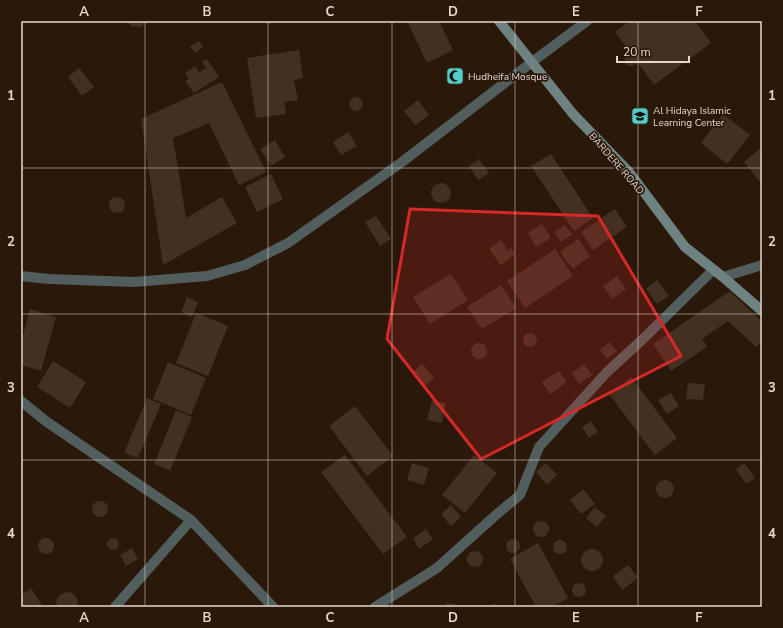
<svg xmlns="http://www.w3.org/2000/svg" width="783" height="628" font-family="'Nunito Sans',sans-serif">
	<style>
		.building { fill: #433021 }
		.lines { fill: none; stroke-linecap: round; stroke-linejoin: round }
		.street { stroke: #515e5d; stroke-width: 10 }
		.secondary { stroke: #6e8381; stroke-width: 10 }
		.marked { fill: #d62828; fill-opacity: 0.2; stroke: #d62828; stroke-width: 3; stroke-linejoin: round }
		.grid { fill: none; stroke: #e4d7ce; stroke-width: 1; stroke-opacity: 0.55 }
		.labels { text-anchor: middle; stroke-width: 3.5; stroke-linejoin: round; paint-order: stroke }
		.poi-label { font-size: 10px; fill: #e4d7ce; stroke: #2a180a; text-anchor: start }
		.street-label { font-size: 10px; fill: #e4d7ce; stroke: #2a180a }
		.neatline { fill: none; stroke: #e4d7ce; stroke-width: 1.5 }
		.grid-label { font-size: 13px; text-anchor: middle; font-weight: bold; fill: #e4d7ce }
	</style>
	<rect width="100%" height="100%" fill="#2a180a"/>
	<path class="building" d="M127 21H147L141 27H138L131 26Z
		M262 21H276L270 24Z
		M407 21H439L453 50 427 63Z
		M630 21H695L711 43 654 85 638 63 632 66H628L625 63V56L630 52 615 32Z
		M199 41 203 47 195 53 190 47Z
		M299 50 303 78 294 80 298 100 284 102 286 114 256 118 247 58Z
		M207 59 219 77 194 93 185 81 189 79 185 73 195 66 199 72 206 68 202 62Z
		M79 68 94 87 82 96 68 77Z
		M222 82 266 172 239 185 209 123 173 138 186 218 222 197 237 223 163 265 141 119Z
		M349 104a7 7 0 1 1 14 0a7 7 0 1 1-14 0Z
		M418 100 429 115 415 125 404 111Z
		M723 114 750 135 727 164 701 143Z
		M348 132 357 146 341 155 333 142Z
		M275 140 285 157 271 166 260 149Z
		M762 147V184L744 162Z
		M551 154 593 218 574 231 531 166Z
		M479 159 489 173 478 180 469 166Z
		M271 174 283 199 257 212 245 187Z
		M431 193a10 10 0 1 1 20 0a10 10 0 1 1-20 0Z
		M109 205a8 8 0 1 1 16 0a8 8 0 1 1-16 0Z
		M615 209 627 227 593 250 581 232Z
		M376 216 391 239 380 246 365 222Z
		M542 224 551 238 536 247 528 233Z
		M565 225 572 235 561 242 554 232Z
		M578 239 590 256 573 269 560 252Z
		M501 240 508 251 511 248 515 254 501 265 489 249Z
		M555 249 573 276 525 308 507 281Z
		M451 274 468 300 430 324 413 297Z
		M617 276 626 289 612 299 603 286Z
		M657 280 669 296 657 304 646 289Z
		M501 285 516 308 482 329 467 307Z
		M730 291 762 322V341L756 347 728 321 702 339 707 347 671 371 653 344Z
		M187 297 198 302 192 317 181 312Z
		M30 309 56 317 41 371 21 365V343Z
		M196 313 228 326 208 376 176 363Z
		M523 340a7 7 0 1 1 14 0a7 7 0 1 1-14 0Z
		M609 342 617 351 607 359 600 350Z
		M471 351a8 8 0 1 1 16 0a8 8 0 1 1-16 0Z
		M53 361 86 382 70 408 37 387Z
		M168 362 206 378 191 415 153 399Z
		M422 363 434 378 424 387 412 373Z
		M584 364 592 375 579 384 572 373Z
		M559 371 567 382 550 394 542 382Z
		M631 377 677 438 655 455 609 394Z
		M688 383 705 384 703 400 686 399Z
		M671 393 679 406 667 414 658 400Z
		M147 398 161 404 138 458 124 453Z
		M432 400 446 403 442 423 427 420Z
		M355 406 393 456 367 476 329 426Z
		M176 410 192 417 170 471 154 464Z
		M591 421 598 432 589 438 582 427Z
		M345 455 407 537 383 554 321 472Z
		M474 455 497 473 465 513 442 495Z
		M412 463 429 468 424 485 407 480Z
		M546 463 557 475 547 485 536 472Z
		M744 463 755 478 746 484 736 469Z
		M656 489a9 9 0 1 1 18 0a9 9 0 1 1-18 0Z
		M583 489 595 504 581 514 570 500Z
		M92 509a8 8 0 1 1 16 0a8 8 0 1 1-16 0Z
		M451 505 461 517 451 526 441 514Z
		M595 507 606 516 597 527 586 518Z
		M533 529a8 8 0 1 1 16 0a8 8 0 1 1-16 0Z
		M426 529 433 539 419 549 413 538Z
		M38 546a8 8 0 1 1 16 0a8 8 0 1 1-16 0Z
		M107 544a6 6 0 1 1 12 0a6 6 0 1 1-12 0Z
		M506 546a7 7 0 1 1 14 0a7 7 0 1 1-14 0Z
		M553 547a7 7 0 1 1 14 0a7 7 0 1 1-14 0Z
		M538 543 568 598 552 607H536L510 559Z
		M132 548 138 559 126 566 120 555Z
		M581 560a11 11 0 1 1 22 0a11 11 0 1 1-22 0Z
		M467 559a8 8 0 1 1 16 0a8 8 0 1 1-16 0Z
		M628 565 638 578 622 590 613 576Z
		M572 590a7 7 0 1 1 14 0a7 7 0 1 1-14 0Z
		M31 588 43 607H21V595Z
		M66 592 72 593 76 597 78 602 77 607H58L56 603 57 598 61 594Z
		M447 603 455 604 460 607H442Z
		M494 604 499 605 501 607H486Z"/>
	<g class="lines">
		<path class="street" d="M21 276 49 279 134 282 207 276 245 265 288 243 402 162 532 62 587 21
			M723 277 762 265
			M21 401 47 422 191 520 273 607
			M115 607 191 520
			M375 607 437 568 497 514 520 495 539 447 607 372 643 339 713 270"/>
		<path class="secondary" d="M499 21 573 114 629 172 685 247 723 277 762 311"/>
	</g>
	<path class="marked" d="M410 209 598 216 681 356 481 459 387 339Z"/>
	<path class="grid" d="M145 21V607M268 21V607M392 21V607M515 21V607M638 21V607M21 168H762M21 314H762M21 460H762"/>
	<defs>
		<symbol id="mosque-square" viewBox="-11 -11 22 22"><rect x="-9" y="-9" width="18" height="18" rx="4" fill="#54cdc8" stroke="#2a180a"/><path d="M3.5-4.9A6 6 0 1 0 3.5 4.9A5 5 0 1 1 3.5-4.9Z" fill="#111"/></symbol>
		<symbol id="school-square" viewBox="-11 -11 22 22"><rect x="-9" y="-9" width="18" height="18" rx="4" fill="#54cdc8" stroke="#2a180a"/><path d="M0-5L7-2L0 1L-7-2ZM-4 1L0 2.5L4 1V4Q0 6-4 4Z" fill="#111"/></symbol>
	</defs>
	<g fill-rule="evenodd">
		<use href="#mosque-square" x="445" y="66" width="20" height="20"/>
		<use href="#school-square" x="630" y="106" width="20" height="20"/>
	</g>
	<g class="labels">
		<g class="poi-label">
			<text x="468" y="80">Hudheifa Mosque</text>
			<text x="653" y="114">Al Hidaya Islamic<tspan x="653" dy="12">Learning Center</tspan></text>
		</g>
		<g class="street-label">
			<text transform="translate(617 163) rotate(49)" y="4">BARDERE ROAD</text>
		</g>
	</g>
	<rect width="783" height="628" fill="none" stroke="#2a180a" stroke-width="44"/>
	<path d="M617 56v6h72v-6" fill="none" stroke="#e4d7ce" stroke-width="2"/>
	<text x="623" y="56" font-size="12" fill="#e4d7ce" stroke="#2a180a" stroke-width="3" paint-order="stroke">20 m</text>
	<rect x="22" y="22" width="739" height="584" class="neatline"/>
	<g class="grid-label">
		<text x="84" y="16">A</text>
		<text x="207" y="16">B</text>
		<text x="330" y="16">C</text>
		<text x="453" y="16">D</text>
		<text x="576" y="16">E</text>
		<text x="699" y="16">F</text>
		<text x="11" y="100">1</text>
		<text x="772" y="100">1</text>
		<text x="11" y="246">2</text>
		<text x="772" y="246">2</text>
		<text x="11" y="392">3</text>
		<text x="772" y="392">3</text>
		<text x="11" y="538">4</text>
		<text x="772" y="538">4</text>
		<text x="84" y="622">A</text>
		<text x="207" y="622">B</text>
		<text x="330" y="622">C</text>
		<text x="453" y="622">D</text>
		<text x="576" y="622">E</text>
		<text x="699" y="622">F</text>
	</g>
</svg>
